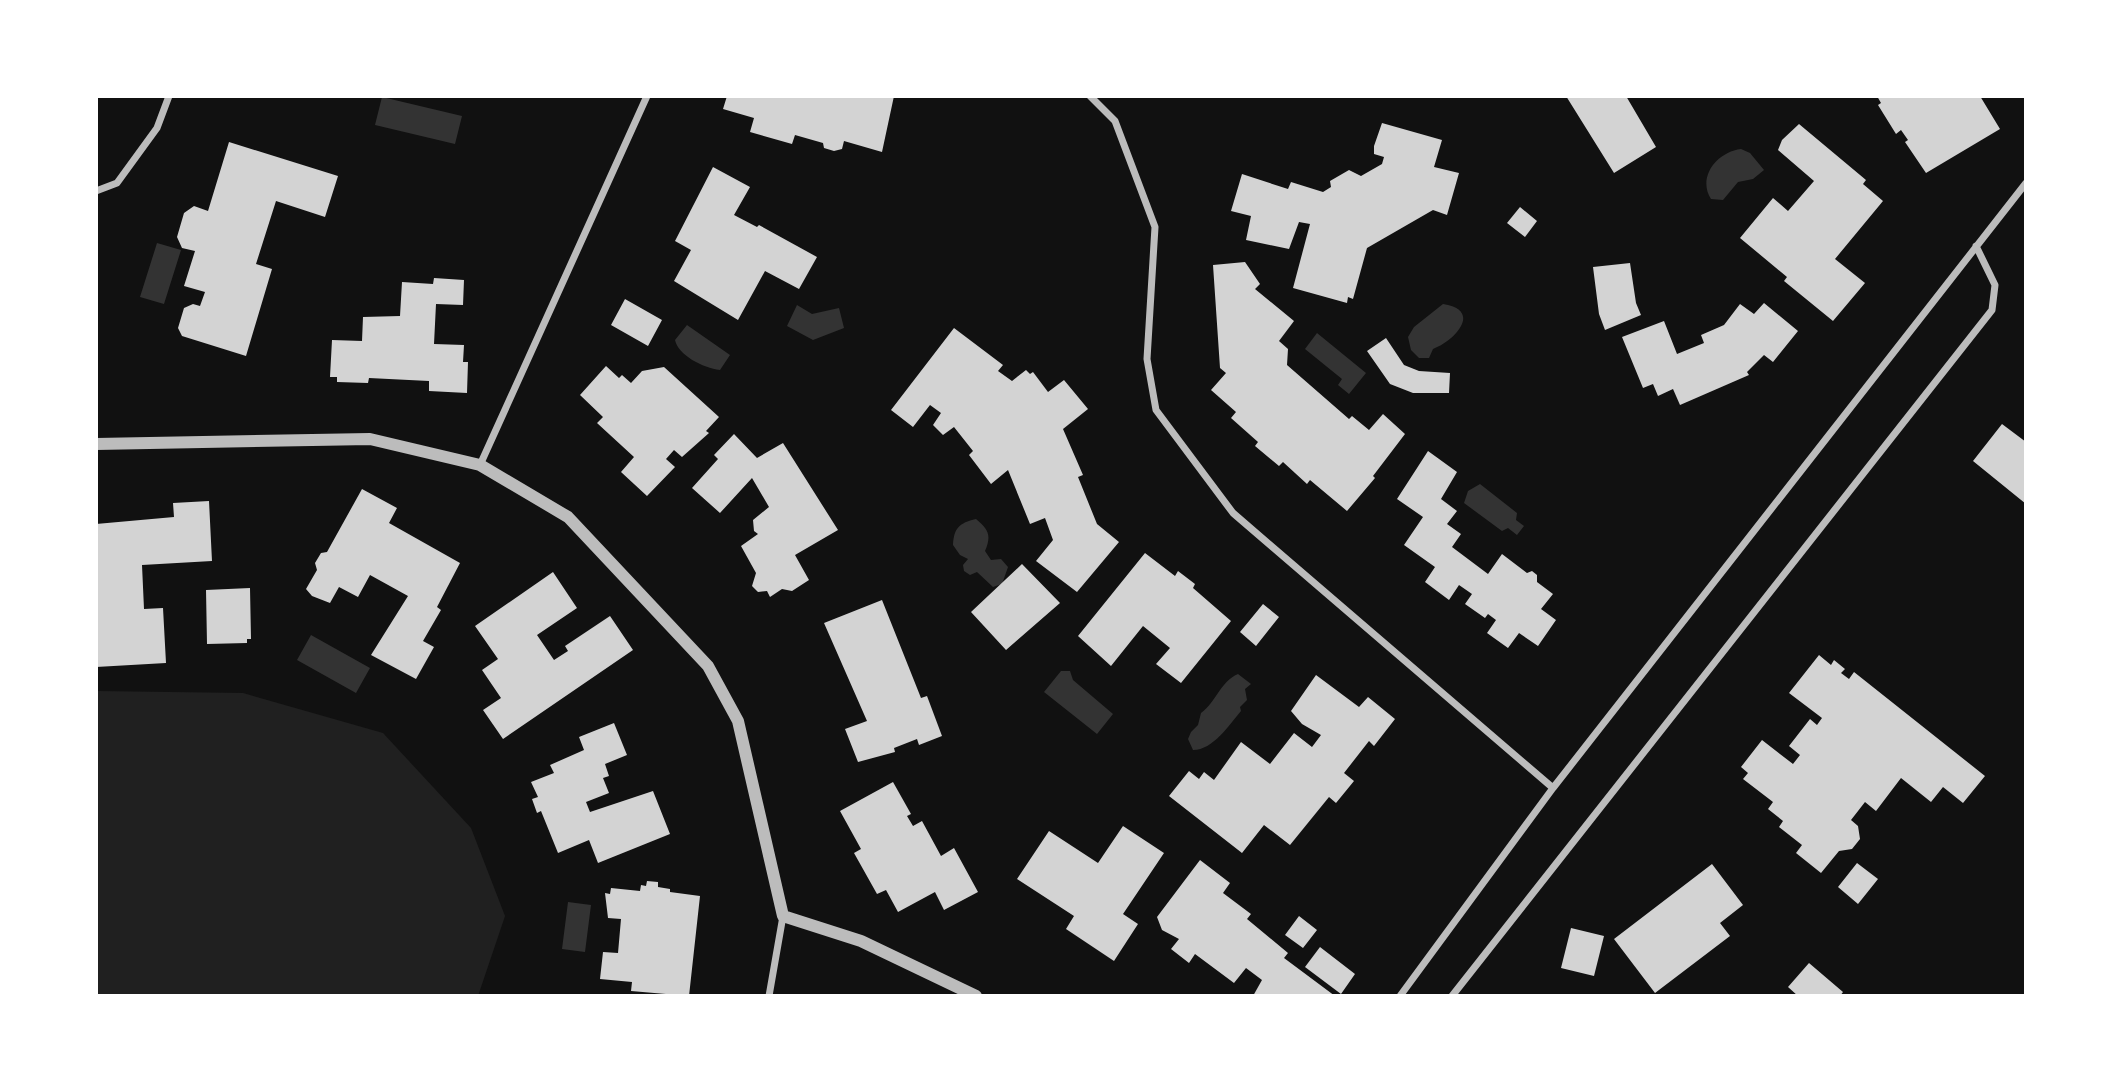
<svg xmlns="http://www.w3.org/2000/svg" width="2122" height="1092" font-family="'Asap Condensed',sans-serif">
	<style>
		.green { fill: #202020 }
		.water { fill: #333 }
		.building { fill: #d3d3d3 }
		.lines { fill: none; stroke-linecap: round; stroke-linejoin: round }
		.minor { stroke: #bcbcbc; stroke-width: 7 }
		.tertiary { stroke: #bcbcbc; stroke-width: 12 }
	</style>
	<rect width="100%" height="100%" fill="#111"/>
	<path class="green" d="M96 691 243 693 383 733 471 828 505 916 478 996H96Z"/>
	<path class="water" d="M382 97 462 116 455 144 375 125Z
		M1741 149 1750 153 1764 170 1753 179 1738 182 1723 200 1711 199C1697 177 1717 152 1741 149Z
		M157 243 181 250 164 304 140 297Z
		M1443 304C1483 310 1455 341 1433 349L1429 358H1419L1411 350 1408 337 1414 327Z
		M797 305 812 314 839 308 844 328 813 340 787 326Z
		M687 325 730 355 720 370C703 368 678 355 675 340Z
		M1317 333 1366 373 1349 394 1338 385 1342 379 1305 349Z
		M1480 484 1517 513 1516 520 1524 526 1517 535 1508 528 1502 531 1464 503 1468 491Z
		M976 519C988 529 992 535 985 551L991 560 1001 559 1008 567 1002 584 993 587 977 572 970 575 964 571 963 565 968 559 960 555 953 545C954 528 959 523 976 519Z
		M311 635 370 668 356 693 297 660Z
		M1061 671H1070L1073 680 1113 714 1097 734 1044 692Z
		M1238 674 1251 684 1245 689 1247 700 1240 707 1241 711C1229 725 1213 750 1193 750L1188 739 1191 732 1198 725 1201 713C1217 701 1220 682 1238 674Z
		M568 902 591 905 585 952 562 949Z"/>
	<path class="building" d="M727 96H894L882 152 844 141 842 149 834 151 824 148 823 143 795 135 792 144 750 132 754 118 723 109Z
		M1566 96H1626L1656 147 1614 173Z
		M1877 96H1980L2000 129 1926 173 1905 142 1908 140 1901 130 1896 134 1878 105 1881 103Z
		M1382 123 1442 140 1434 167 1459 173 1447 215 1433 210 1367 248 1353 299 1348 297 1347 303 1293 288 1310 224 1299 222 1289 249 1246 240 1251 216 1231 211 1242 174 1288 189 1291 182 1323 192 1331 187 1330 181 1349 170 1361 176 1382 164 1384 157 1374 154V146Z
		M1799 124 1866 180 1863 184 1883 201 1835 259 1865 283 1833 321 1784 281 1787 277 1740 238 1773 198 1788 211 1814 181 1778 150 1782 140Z
		M229 142 338 176 325 217 276 201 256 264 272 269 246 356 182 336 178 328 184 308 193 304 200 306 205 292 184 286 195 251 182 248 177 237 184 213 194 206 208 211Z
		M713 167 750 187 734 215 757 227 759 225 817 257 799 289 765 271 738 320 674 281 691 250 675 241Z
		M1520 207 1537 221 1525 237 1507 223Z
		M1245 262 1260 284 1255 289 1294 321 1279 341 1288 349 1287 365 1349 419 1352 416 1369 430 1383 414 1405 434 1373 476 1375 478 1347 511 1310 480 1307 484 1283 462 1279 466 1255 446 1258 442 1231 418 1236 412 1211 390 1226 373 1220 368 1213 265Z
		M1630 263 1636 303 1641 315 1605 330 1599 314 1593 267Z
		M434 278 464 280 463 305 436 304 434 344 464 345 463 362H468L467 393 429 391V381L369 378 368 383 337 382V377H330L332 340 362 341 363 317 400 316 402 282 433 284Z
		M625 299 662 320 648 346 611 325Z
		M1764 303 1798 331 1773 362 1764 355 1747 372 1749 375 1680 405 1673 389 1658 396 1653 384 1643 388 1622 337 1664 321 1677 354 1704 343 1701 335 1724 325 1740 304 1754 314Z
		M954 328 1003 365 998 371 1012 381 1026 370 1030 374 1033 372 1048 392 1064 380 1088 409 1063 429 1083 475 1078 477 1097 524 1119 542 1077 592 1036 561 1053 540 1045 518 1030 524 1008 470 991 484 969 455 973 451 954 427 943 435 933 425 941 413 930 405 913 427 891 410Z
		M1386 338 1404 365 1419 371 1450 373 1449 393H1413L1390 384 1367 351Z
		M606 366 619 378 622 375 631 383 642 371 664 367 719 417 706 431 709 433 682 457 674 450 666 459 675 467 647 496 621 472 634 457 597 423 603 417 580 395Z
		M2002 424 2026 442V504L1973 461Z
		M734 434 757 458 783 443 838 530 795 555 809 580 792 591 782 589 770 597 767 591 758 592 752 586 756 573 741 546 758 534 754 531 753 520 769 507 752 478 720 513 692 488 718 459 714 455Z
		M1428 451 1457 472 1441 499 1457 511 1447 524 1461 534 1452 547 1488 574 1502 554 1527 573 1532 571 1537 575V582L1553 594 1541 609 1556 620 1538 646 1519 633 1508 648 1487 633 1496 620 1488 614 1485 618 1465 604 1472 594 1459 585 1449 600 1425 582 1435 567 1404 545 1423 517 1397 499Z
		M362 489 397 508 389 523 460 563 437 607 441 610 423 641 434 647 416 679 371 655 408 596 370 575 358 597 339 587 330 603 312 596 306 589 317 570 315 563 321 553 327 552Z
		M209 501 212 561 142 565 144 609 163 608 166 663 96 667V524L174 517 173 503Z
		M1145 553 1175 576 1178 571 1195 584 1193 588 1231 621 1181 683 1156 664 1170 648 1143 626 1111 666 1078 636Z
		M1022 564 1060 603 1006 650 971 612Z
		M553 572 577 608 537 635 554 660 568 651 565 646 610 616 633 650 503 739 483 710 501 698 482 670 498 659 475 626Z
		M250 588 251 639H247V643L207 644 206 590Z
		M882 600 921 698 927 696 942 736 919 745 917 739 894 748 895 752 858 762 845 729 867 721 824 623Z
		M1263 604 1279 617 1256 646 1240 632Z
		M1819 655 1831 665 1834 660 1845 669 1841 673 1849 679 1854 672 1985 776 1963 803 1943 787 1931 802 1901 778 1876 811 1865 802 1851 820 1858 826 1860 839 1852 849 1839 851 1821 873 1796 853 1802 845 1779 827 1783 821 1768 809 1773 802 1743 779 1748 773 1741 767 1762 740 1793 764 1800 755 1789 746 1810 719 1817 725 1822 718 1789 693Z
		M1316 675 1359 707 1368 697 1395 719 1374 746 1369 741 1344 773 1354 781 1336 803 1329 797 1290 845 1264 825 1242 853 1169 796 1189 771 1199 779 1204 772 1214 780 1241 742 1270 764 1294 733 1312 747 1321 735 1302 724 1291 711Z
		M614 723 627 755 605 764 609 776 603 778 609 793 586 802 590 812 653 791 670 834 598 863 589 840 558 853 541 811 537 813 532 799 538 797 531 782 554 773 550 765 584 750 579 737Z
		M893 782 911 814 907 816 913 826 922 821 941 856 954 848 978 892 944 910 935 892 898 912 886 890 877 894 854 853 861 849 840 811Z
		M1123 826 1164 853 1123 914 1138 924 1114 961 1066 929 1074 916 1017 879 1049 831 1098 863Z
		M1200 860 1230 883 1223 893 1251 914 1247 919 1288 953 1284 958 1335 996H1253L1262 980 1246 968 1234 983 1195 954 1189 963 1171 949 1179 939 1162 930 1157 917Z
		M1857 863 1878 879 1858 904 1838 887Z
		M1712 864 1743 905 1720 923 1730 936 1655 993 1614 939Z
		M647 881 658 882V887L670 889V892L700 896 689 996 631 991 632 982 600 979 603 952 618 953 621 919 608 918 605 893 610 894 611 888 640 891 641 885 646 886Z
		M1299 916 1317 930 1303 948 1285 935Z
		M1571 928 1604 936 1594 976 1561 968Z
		M1320 947 1355 974 1341 994 1305 967Z
		M1809 963 1843 992 1840 996H1798L1788 987Z"/>
	<g class="lines">
		<path class="minor" d="M1090 96 1115 121 1155 227 1147 359 1156 410 1233 513 1553 788
			M96 191 117 183 157 128 169 96
			M480 465 647 96
			M769 996 783 916
			M1400 996 1553 788 2026 183
			M1452 996 1992 310 1995 285 1976 246"/>
		<path class="tertiary" d="M96 444 370 439 480 465 568 517 708 666 738 721 783 916 861 941 976 996"/>
	</g>
	<rect width="2122" height="1092" fill="none" stroke="#ffffff" stroke-width="196"/>
</svg>
